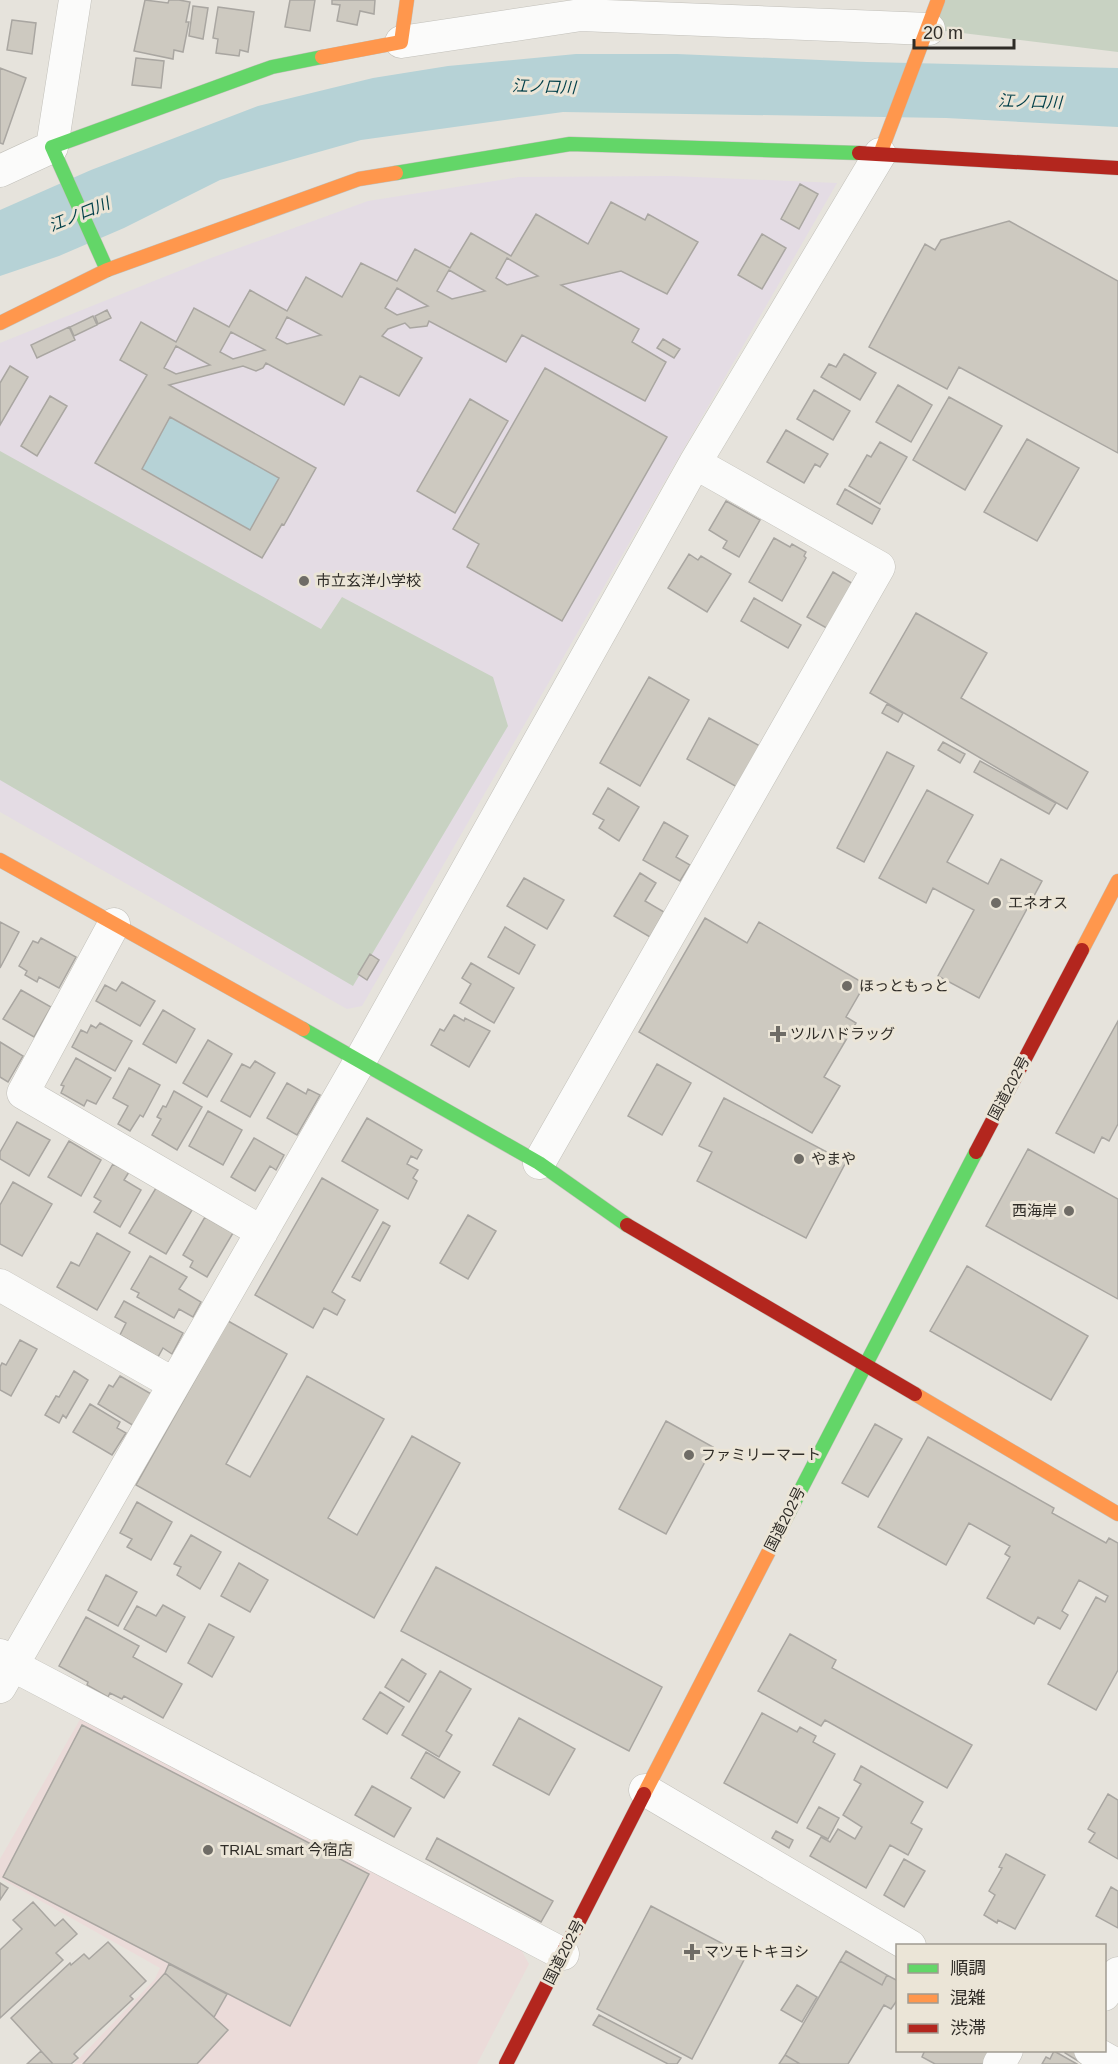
<svg xmlns="http://www.w3.org/2000/svg" width="1118" height="2064" font-family="Arial,'Noto Sans JP',sans-serif">
	<style>
		.commercial { fill: #ebdbd9 }
		.education { fill: #e4dce4 }
		.green { fill: #c8d2c2 }
		.water { fill: #b6d2d6 }
		.building { fill: #cdc9c0; stroke: #a9a6a1; stroke-width: 1.5; fill-rule: evenodd }
		.lines { fill: none; stroke-linecap: round; stroke-linejoin: round }
		.street-casing { stroke: #c2c0ba; stroke-width: 33 }
		.fast-casing { stroke: #c2c0ba; stroke-width: 15 }
		.slow-casing { stroke: #c2c0ba; stroke-width: 15 }
		.jam-casing { stroke: #c2c0ba; stroke-width: 15 }
		.street { stroke: #fbfbfa; stroke-width: 32 }
		.fast { stroke: #63d668; stroke-width: 14 }
		.slow { stroke: #ff974d; stroke-width: 14 }
		.jam { stroke: #b3261e; stroke-width: 14 }
		.poi-dot { fill: #6f6c66; stroke: #ebe5d7; stroke-width: 2 }
		.labels { text-anchor: middle; stroke-width: 6; stroke-linejoin: round; paint-order: stroke }
		.poi-label { font-size: 15px; fill: #2f2c27; stroke: #ebe5d7; text-anchor: start }
		.street-label { font-size: 15px; fill: #2f2c27; stroke: #ebe5d7 }
		.water-label { font-size: 16px; font-style: italic; fill: #003f49; stroke: #ebe5d7 }
	</style>
	<rect width="100%" height="100%" fill="#e6e3dc"/>
	<path class="commercial" d="M82 1716 519 1946 529 1964 477 2064H74L155 1979 160 1968 0 1878V1859Z"/>
	<path class="education" d="M672 176 837 183 362 1006 347 1009 0 812V343L211 258 368 201 519 177Z"/>
	<path class="green" d="M938 0H1118V52L929 29Z
		M0 451 321 629 342 597 493 677 508 726 353 986 0 780Z"/>
	<path class="water" d="M576 54H677L867 62 1118 68V127L946 118 563 112 361 140 220 180 124 228 59 256 0 276V210L91 170 258 106 373 78 448 66Z
		M170 417 279 478 250 530 142 469Z"/>
	<path class="building" d="M145 0 168 3 169 0H179L190 2 186 22H189L183 52 174 50 173 59 134 51Z
		M290 0H315L310 31 285 27Z
		M332 0H375L374 14 360 11 357 25 337 21 340 5 332 4Z
		M193 6 208 8 203 39 189 36Z
		M218 7 254 12 248 52 240 50 239 56 216 53 218 39 213 38Z
		M12 20 36 23 32 54 7 50Z
		M136 58 164 61 161 88 132 85Z
		M0 68 26 78 3 144 0 143Z
		M800 184 818 194 799 229 781 219Z
		M611 202 645 220 648 214 698 242 667 294 621 271 561 285 639 329 632 342 666 362 645 401 522 335 506 362 429 321 427 326 410 328 405 323 388 329 382 336 422 358 399 396 360 376 344 405 266 363 263 368 256 371 243 366 169 385 316 468 284 525 282 524 262 558 95 463 147 375 120 360 141 322 176 342 194 308 229 327 250 290 287 311 306 277 342 297 361 263 397 281 415 249 450 268 471 233 511 256 536 214 588 244ZM507 258 538 276 507 285 496 278ZM449 270 485 291 452 299 437 291ZM397 288 428 306 397 315 385 308ZM287 317 321 335 287 344 276 338ZM231 332 265 350 233 359 220 352ZM176 346 210 365 176 374 164 368ZM170 417 279 478 250 530 142 469Z
		M1009 221 1118 281V453L959 367 947 389 869 347 925 244 935 250 941 240Z
		M762 234 786 248 762 289 738 275Z
		M107 310 111 318 98 324 95 316Z
		M93 316 97 325 74 336 70 327Z
		M69 327 75 340 37 358 31 345Z
		M663 339 680 349 674 358 657 348Z
		M844 354 876 373 860 400 821 377 829 364 836 367Z
		M10 366 28 377 0 425V383Z
		M545 368 667 437 562 621 467 567 479 544 453 529Z
		M898 385 932 405 911 442 876 422Z
		M814 390 850 411 833 440 797 419Z
		M50 396 67 406 37 456 21 446Z
		M949 397 1002 426 965 490 913 460Z
		M470 399 508 421 455 513 417 491Z
		M786 430 828 454 820 467 815 464 804 483 767 462Z
		M1027 439 1079 468 1037 541 984 512Z
		M880 442 907 457 880 504 849 486 867 455 871 457Z
		M845 489 880 509 872 524 837 504Z
		M726 501 760 520 739 557 723 548 727 541 709 530Z
		M774 538 790 547 792 544 806 552 804 556 806 558 782 601 749 582Z
		M689 554 698 560 701 556 731 574 707 612 668 588Z
		M833 572 855 585 830 630 807 617Z
		M754 598 801 625 788 648 741 621Z
		M916 613 987 653 961 698 1088 772 1067 809 870 693Z
		M649 677 689 700 640 786 600 763Z
		M887 704 903 713 898 722 882 713Z
		M709 718 760 746 737 787 687 759Z
		M943 742 965 754 960 763 938 750Z
		M887 752 914 766 864 862 837 848Z
		M980 761 1056 803 1049 814 974 772Z
		M608 788 639 807 619 841 599 828 604 820 593 814Z
		M927 790 973 815 947 862 988 884 1001 859 1042 881 979 998 938 976 974 910 933 888 926 903 879 878Z
		M664 822 688 836 676 857 690 865 680 881 643 860Z
		M640 873 656 883 645 901 664 912 650 937 614 916Z
		M524 878 564 900 547 929 507 906Z
		M705 918 747 943 759 922 865 984 846 1017 856 1023 824 1077 840 1086 812 1133 639 1032Z
		M0 922 19 932 0 968Z
		M505 927 535 945 519 974 488 957Z
		M41 938 76 957 59 988 39 977 37 982 25 975 27 971 19 966 33 941 38 943Z
		M370 954 379 960 367 980 358 974Z
		M471 963 514 988 494 1023 460 1003 471 984 462 978Z
		M122 982 155 1001 140 1026 96 1001 105 985 116 991Z
		M21 990 51 1007 34 1037 3 1019Z
		M163 1010 195 1029 176 1063 143 1044Z
		M454 1015 464 1021 465 1018 490 1031 469 1067 431 1045 440 1029 444 1031Z
		M1118 1021V1124L1109 1141 1102 1137 1094 1153 1056 1133Z
		M100 1023 132 1041 115 1071 72 1047 81 1030 87 1033 91 1025 96 1028Z
		M208 1040 232 1054 207 1097 183 1083Z
		M0 1042 23 1056 8 1082 0 1077Z
		M76 1058 111 1078 96 1104 87 1100 84 1106 61 1093 64 1086 61 1085Z
		M255 1061 275 1073 250 1117 221 1101 242 1064 250 1068Z
		M657 1064 691 1083 662 1135 628 1116Z
		M129 1068 160 1085 143 1117 140 1115 130 1131 118 1124 128 1106 113 1098Z
		M287 1083 306 1094 308 1089 320 1095 297 1135 267 1118Z
		M174 1091 202 1107 177 1150 152 1135 161 1119 157 1117 163 1106 166 1107Z
		M724 1098 846 1162 806 1238 697 1181 712 1152 699 1146Z
		M208 1111 242 1130 223 1165 189 1146Z
		M367 1118 422 1150 417 1159 411 1156 407 1164 418 1170 413 1178 417 1181 408 1199 342 1161Z
		M17 1122 50 1140 29 1176 0 1159V1152Z
		M254 1138 284 1155 276 1170 270 1166 255 1191 231 1177Z
		M69 1141 101 1160 81 1196 48 1177Z
		M1028 1149 1118 1199V1299L986 1226Z
		M113 1164 129 1172 124 1180 141 1190 120 1227 94 1212 101 1201 94 1197Z
		M322 1178 378 1210 332 1292 345 1300 337 1315 324 1308 313 1328 255 1295Z
		M13 1182 52 1204 22 1256 0 1244V1205Z
		M156 1188 192 1210 166 1254 129 1233Z
		M468 1215 496 1231 468 1279 440 1263Z
		M205 1217 233 1233 207 1277 190 1267 193 1261 183 1255Z
		M383 1222 390 1226 360 1281 352 1277Z
		M97 1233 130 1252 97 1310 57 1287 71 1262 79 1266Z
		M150 1256 187 1277 179 1289 201 1302 193 1317 179 1309 174 1318 137 1297 139 1293 131 1289Z
		M967 1266 1088 1336 1051 1400 930 1331Z
		M124 1301 183 1333 172 1354 163 1348 158 1357 120 1335 126 1323 115 1317Z
		M228 1321 287 1354 226 1464 250 1477 307 1376 384 1419 328 1518 357 1535 412 1436 460 1463 374 1618 136 1485Z
		M20 1340 37 1349 11 1396 0 1390V1367L2 1363 6 1365Z
		M74 1371 88 1380 66 1418 63 1415 59 1423 45 1415 56 1396 59 1397Z
		M120 1376 153 1395 134 1426 98 1404 109 1385 113 1387Z
		M90 1404 120 1422 117 1428 126 1433 112 1455 73 1432Z
		M666 1421 713 1447 666 1534 619 1509Z
		M875 1424 902 1439 868 1497 842 1483Z
		M928 1437 1054 1508 1052 1513 1106 1543 1109 1538 1118 1543V1670L1096 1710 1048 1684 1096 1597 1105 1602 1108 1596 1079 1580 1062 1611 1068 1615 1060 1629 1038 1617 1034 1624 987 1598 1010 1557 1005 1554 1010 1546 969 1523 946 1565 878 1527Z
		M137 1502 172 1522 151 1560 127 1547 132 1539 120 1533Z
		M191 1535 221 1552 200 1589 177 1575 181 1567 174 1564Z
		M239 1563 268 1580 250 1612 221 1596Z
		M436 1567 662 1687 629 1751 401 1631Z
		M106 1575 137 1592 118 1626 88 1610Z
		M163 1605 185 1617 166 1652 124 1629 137 1606 156 1616Z
		M86 1617 139 1646 133 1657 182 1684 163 1718 124 1696 122 1699 110 1693 108 1697 87 1685 88 1682 59 1666Z
		M209 1624 234 1637 212 1677 188 1663Z
		M790 1634 836 1660 832 1668 972 1745 947 1788 825 1720 821 1726 758 1691Z
		M402 1659 426 1674 409 1702 385 1687Z
		M440 1671 471 1689 446 1731 452 1735 439 1757 402 1735Z
		M380 1692 404 1707 387 1734 363 1719Z
		M762 1713 797 1732 800 1727 816 1736 813 1742 835 1754 797 1823 724 1783Z
		M519 1718 575 1749 549 1795 493 1765Z
		M82 1725 369 1874 290 2026 3 1877Z
		M426 1752 460 1772 444 1798 411 1778Z
		M861 1766 923 1802 911 1823 922 1829 908 1855 890 1845 866 1888 810 1856 821 1837 830 1842 838 1829 855 1839 862 1827 843 1815 861 1784 854 1780Z
		M372 1786 411 1808 394 1837 355 1815Z
		M1108 1794 1118 1800V1859L1089 1842 1095 1833 1088 1829Z
		M819 1807 839 1818 828 1839 807 1828Z
		M776 1831 793 1840 789 1848 772 1838Z
		M437 1838 553 1901 541 1922 426 1859Z
		M1006 1854 1045 1875 1015 1929 998 1920 997 1923 984 1915 995 1895 989 1891 1002 1868 999 1867Z
		M904 1859 925 1871 904 1907 884 1895Z
		M0 1883 8 1888 0 1900Z
		M1111 1887 1118 1891V1928L1096 1916Z
		M33 1902 55 1926 63 1919 77 1934 56 1953 63 1960 0 2018V1950L22 1929 13 1920Z
		M651 1906 746 1956 692 2059 597 2009Z
		M108 1942 146 1981 130 1996 133 1999 74 2054 78 2058 71 2064H53L11 2018 70 1963 71 1965 84 1954 89 1959Z
		M846 1951 887 1975 882 1985 840 1961Z
		M840 1961 882 1985 887 1975 898 1981V1999L891 2009 884 2005 848 2064H800L785 2055Z
		M169 1964 227 1994 214 2017 165 1973Z
		M165 1973 228 2030 197 2064H83Z
		M797 1985 817 1997 802 2022 781 2010Z
		M599 2015 681 2058 677 2064H668L593 2025Z
		M925 2050H992L984 2064H935L922 2057Z
		M1066 2050H1075L1083 2064 1065 2053Z
		M41 2051 53 2064H27Z
		M1054 2051 1077 2064H1042L1046 2057 1050 2059Z
		M785 2055 800 2064H779Z"/>
	<g class="lines">
		<defs>
			<path id="street" d="M401 42 581 15 929 29
				M0 171 52 147 75 0
				M114 924 23 1093 262 1232
				M539 1163 879 567 695 463
				M0 1285 174 1384
				M0 1655 12 1665 563 1954
				M0 1687 360 1061 695 463 880 154
				M645 1790 910 1946
				M1104 1995 1118 1973
				M1090 2050 1115 2064
				M999 2064 1007 2050"/>
			<path id="fast" d="M396 173 570 144 859 153
				M107 270 52 147 272 67 322 57
				M303 1029 539 1163 627 1225
				M783 1524 976 1152"/>
			<path id="slow" d="M322 57 401 42 407 0
				M880 154 938 0
				M0 323 107 270 359 179 396 173
				M0 860 303 1029
				M1082 950 1118 881
				M915 1394 1118 1514
				M644 1794 783 1524"/>
			<path id="jam" d="M859 153 1118 168
				M976 1152 1082 950
				M627 1225 915 1394
				M506 2064 644 1794"/>
		</defs>
		<use href="#street" class="street-casing"/>
		<use href="#fast" class="fast-casing"/>
		<use href="#slow" class="slow-casing"/>
		<use href="#jam" class="jam-casing"/>
		<use href="#street" class="street"/>
		<use href="#fast" class="fast"/>
		<use href="#slow" class="slow"/>
		<use href="#jam" class="jam"/>
	</g>
	<g class="poi-dot">
		<circle cx="304" cy="581" r="6"/>
		<circle cx="996" cy="903" r="6"/>
		<circle cx="847" cy="986" r="6"/>
		<path d="M775 1025h6v6h6v6h-6v6h-6v-6h-6v-6h6z"/>
		<circle cx="799" cy="1159" r="6"/>
		<circle cx="1069" cy="1211" r="6"/>
		<circle cx="689" cy="1455" r="6"/>
		<circle cx="208" cy="1850" r="6"/>
		<path d="M689 1943h6v6h6v6h-6v6h-6v-6h-6v-6h6z"/>
	</g>
	<g class="labels">
		<g class="poi-label">
			<text x="316" y="586">市立玄洋小学校</text>
			<text x="1008" y="908">エネオス</text>
			<text x="859" y="991">ほっともっと</text>
			<text x="790" y="1039">ツルハドラッグ</text>
			<text x="811" y="1164">やまや</text>
			<text x="1057" y="1216" text-anchor="end">西海岸</text>
			<text x="701" y="1460">ファミリーマート</text>
			<text x="220" y="1855">TRIAL smart 今宿店</text>
			<text x="704" y="1957">マツモトキヨシ</text>
		</g>
		<g class="street-label">
			<text transform="translate(1009 1088) rotate(-62)" y="5">国道202号</text>
			<text transform="translate(785 1519) rotate(-63)" y="5">国道202号</text>
			<text transform="translate(564 1952) rotate(-63)" y="5">国道202号</text>
		</g>
		<g class="water-label">
			<text transform="translate(544 86) rotate(2)" y="6">江ノ口川</text>
			<text transform="translate(1030 101) rotate(2)" y="6">江ノ口川</text>
			<text transform="translate(79 214) rotate(-22)" y="6">江ノ口川</text>
		</g>
	</g>
	<rect x="896" y="1944" width="210" height="108" fill="#ebe5d7" stroke="#a09b91" stroke-width="1.5"/>
	<rect x="908" y="1964" width="30" height="9" fill="#63d668" stroke="#a09b91" stroke-width="1.5"/>
	<text x="950" y="1974" font-size="18" fill="#2f2c27">順調</text>
	<rect x="908" y="1994" width="30" height="9" fill="#ff974d" stroke="#a09b91" stroke-width="1.5"/>
	<text x="950" y="2004" font-size="18" fill="#2f2c27">混雑</text>
	<rect x="908" y="2024" width="30" height="9" fill="#b3261e" stroke="#a09b91" stroke-width="1.5"/>
	<text x="950" y="2034" font-size="18" fill="#2f2c27">渋滞</text>
	<path d="M914 39v9h100v-9" fill="none" stroke="#2f2c27" stroke-width="3"/>
	<text x="923" y="39" font-size="18" fill="#2f2c27" stroke="#ebe5d7" stroke-width="4.5" paint-order="stroke">20 m</text>
</svg>
